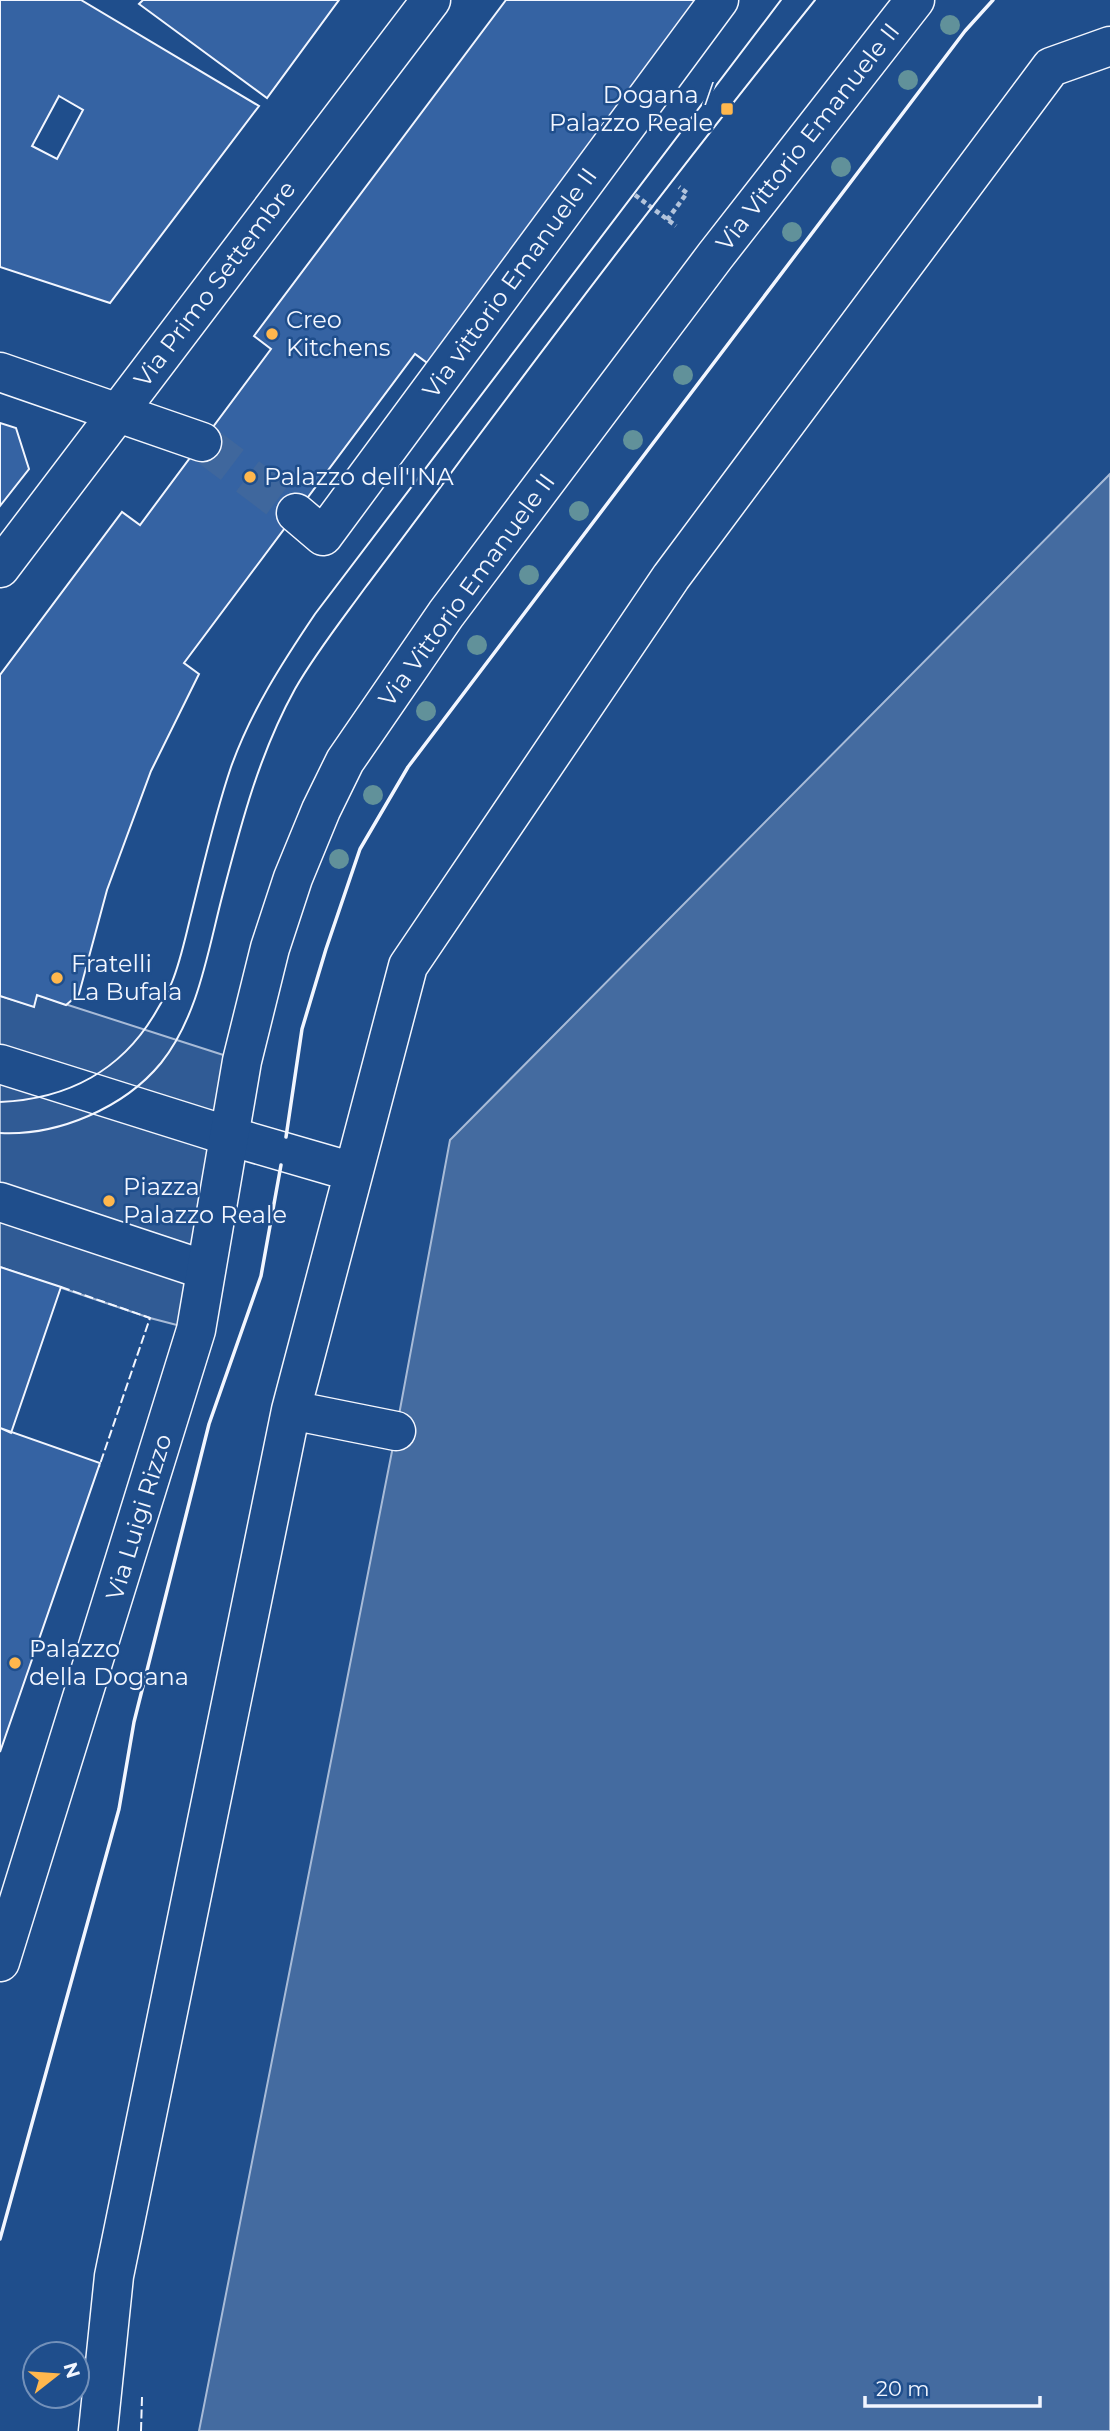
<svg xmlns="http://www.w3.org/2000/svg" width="1110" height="2431" font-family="Montserrat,sans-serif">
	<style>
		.built { fill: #305b95; stroke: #a8bbd7; stroke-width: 2 }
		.water { fill: #446ba0; stroke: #a8bbd7; stroke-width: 2 }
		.building { fill: #3563a3; stroke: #f2f6ff; stroke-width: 2; fill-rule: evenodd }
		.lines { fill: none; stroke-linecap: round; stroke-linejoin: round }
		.minor-tunnel { stroke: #3f679d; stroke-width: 38; stroke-dasharray: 38 19; stroke-linecap: butt }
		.minor-casing { stroke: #f2f6ff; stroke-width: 41 }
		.major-casing { stroke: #f2f6ff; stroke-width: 41 }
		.path { stroke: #b3c4dc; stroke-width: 4.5; stroke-dasharray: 5 3.5; stroke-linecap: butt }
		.minor { stroke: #1f4e8c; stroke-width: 38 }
		.major { stroke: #1f4e8c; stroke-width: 38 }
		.tram { stroke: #f2f6ff; stroke-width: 2 }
		.fence { stroke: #f2f6ff; stroke-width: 2; stroke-dasharray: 9 3.5; stroke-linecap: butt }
		.wall { stroke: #f2f6ff; stroke-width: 3.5 }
		.tree { fill: #61919a }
		.poi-dot { fill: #ffb74d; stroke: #1f4e8c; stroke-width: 2.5 }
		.labels { text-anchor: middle; stroke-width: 5; stroke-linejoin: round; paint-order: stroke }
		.poi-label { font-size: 24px; fill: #f2f6ff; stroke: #1f4e8c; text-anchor: start }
		.street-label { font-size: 24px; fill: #f2f6ff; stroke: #1f4e8c }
	</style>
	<rect width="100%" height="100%" fill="#1f4e8c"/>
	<path class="built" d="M37 995 242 1061 196 1330 150 1318 0 1267V996L33 1006Z"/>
	<path class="water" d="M1110 474V2431H199L396 1431 450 1140Z"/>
	<path class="building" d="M0 0H81L259 106 110 303 0 267ZM59 96 83 110 57 159 32 146Z
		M143 0H339L267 98 139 4Z
		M506 0H702L430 365 415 354 184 663 199 674 151 771 107 890 79 994 66 1005 37 995 34 1007 0 996V675L122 512 140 525 271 349 254 336Z
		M0 423 16 428 29 469 0 506Z
		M0 1267 61 1287 11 1433 0 1428Z
		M0 1428 100 1463 0 1752Z"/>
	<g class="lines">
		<path class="minor-tunnel" d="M202 442 296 513"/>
		<defs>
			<path id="minor" d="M0 372 202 442
				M296 513 323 536 719 0
				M0 568 431 0
				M0 1064 229 1136 353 1172
				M0 1202 205 1270
				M291 1410 396 1431
				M98 2431 114 2276 291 1410 408 966 671 577 1051 67 1110 46"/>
			<path id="major" d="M0 1962 196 1330 242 1061 270 948 293 878 321 810 345 761 446 614 715 256 915 0"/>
		</defs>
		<use href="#minor" class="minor-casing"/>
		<use href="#major" class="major-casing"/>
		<path class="path" d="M635 195 676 226
			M667 220 687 193 679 187"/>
		<use href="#minor" class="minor"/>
		<use href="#major" class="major"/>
		<path class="tram" d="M0 1102C68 1099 123 1070 157 1010 162 1001 168 992 172 982 181 960 186 934 192 911 204 863 215 814 231 767 251 711 282 663 315 614L781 0
			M0 1133C58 1136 124 1108 161 1063 197 1018 207 956 221 901 240 828 258 756 295 689 315 654 341 621 365 588 398 544 432 499 465 454 579 301 695 149 815 0"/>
		<path class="fence" d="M61 1287 150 1318 99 1467
			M141 2431 142 2397"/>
		<path class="wall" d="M286 1137 302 1029 326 949 360 849 408 767 965 31 993 0
			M0 2239 119 1809 134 1722 209 1424 261 1276 281 1165"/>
	</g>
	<g class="tree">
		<circle cx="950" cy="25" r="10"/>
		<circle cx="908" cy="80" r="10"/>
		<circle cx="841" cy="167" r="10"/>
		<circle cx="792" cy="232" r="10"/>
		<circle cx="683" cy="375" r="10"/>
		<circle cx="633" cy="440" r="10"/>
		<circle cx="579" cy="511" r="10"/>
		<circle cx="529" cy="575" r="10"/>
		<circle cx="477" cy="645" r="10"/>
		<circle cx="426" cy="711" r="10"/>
		<circle cx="373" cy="795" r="10"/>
		<circle cx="339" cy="859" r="10"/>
	</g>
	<g class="poi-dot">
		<rect x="720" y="102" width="14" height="14" rx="3.5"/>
		<circle cx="272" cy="334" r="7"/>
		<circle cx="250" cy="477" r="7"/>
		<circle cx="57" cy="978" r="7"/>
		<circle cx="109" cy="1201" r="7"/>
		<circle cx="15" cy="1663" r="7"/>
	</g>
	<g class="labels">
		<g class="poi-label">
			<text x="713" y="103" text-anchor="end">Dogana /<tspan x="713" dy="28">Palazzo Reale</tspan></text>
			<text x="286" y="328">Creo<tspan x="286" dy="28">Kitchens</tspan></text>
			<text x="264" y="485">Palazzo dell'INA</text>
			<text x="71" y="972">Fratelli<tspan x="71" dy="28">La Bufala</tspan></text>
			<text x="123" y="1195">Piazza<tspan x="123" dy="28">Palazzo Reale</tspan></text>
			<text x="29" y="1657">Palazzo<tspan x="29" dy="28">della Dogana</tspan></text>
		</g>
		<g class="street-label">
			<text transform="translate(808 137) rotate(-52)" y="8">Via Vittorio Emanuele II</text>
			<text transform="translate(510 283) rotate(-54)" y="8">Via vittorio Emanuele II</text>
			<text transform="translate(215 284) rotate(-53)" y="8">Via Primo Settembre</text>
			<text transform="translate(467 590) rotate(-54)" y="8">Via Vittorio Emanuele II</text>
			<text transform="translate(139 1517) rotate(-73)" y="8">Via Luigi Rizzo</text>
		</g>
	</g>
	<g transform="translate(56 2375) rotate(73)"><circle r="33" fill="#1f4e8c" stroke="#7391ba" stroke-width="2"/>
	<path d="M0-5L12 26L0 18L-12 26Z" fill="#ffb74d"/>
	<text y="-10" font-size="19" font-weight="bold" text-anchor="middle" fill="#f2f6ff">N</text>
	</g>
	<path d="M865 2396v10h175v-10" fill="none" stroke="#f2f6ff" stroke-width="3.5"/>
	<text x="876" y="2396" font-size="21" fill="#f2f6ff" stroke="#1f4e8c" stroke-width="5" paint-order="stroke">20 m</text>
</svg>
